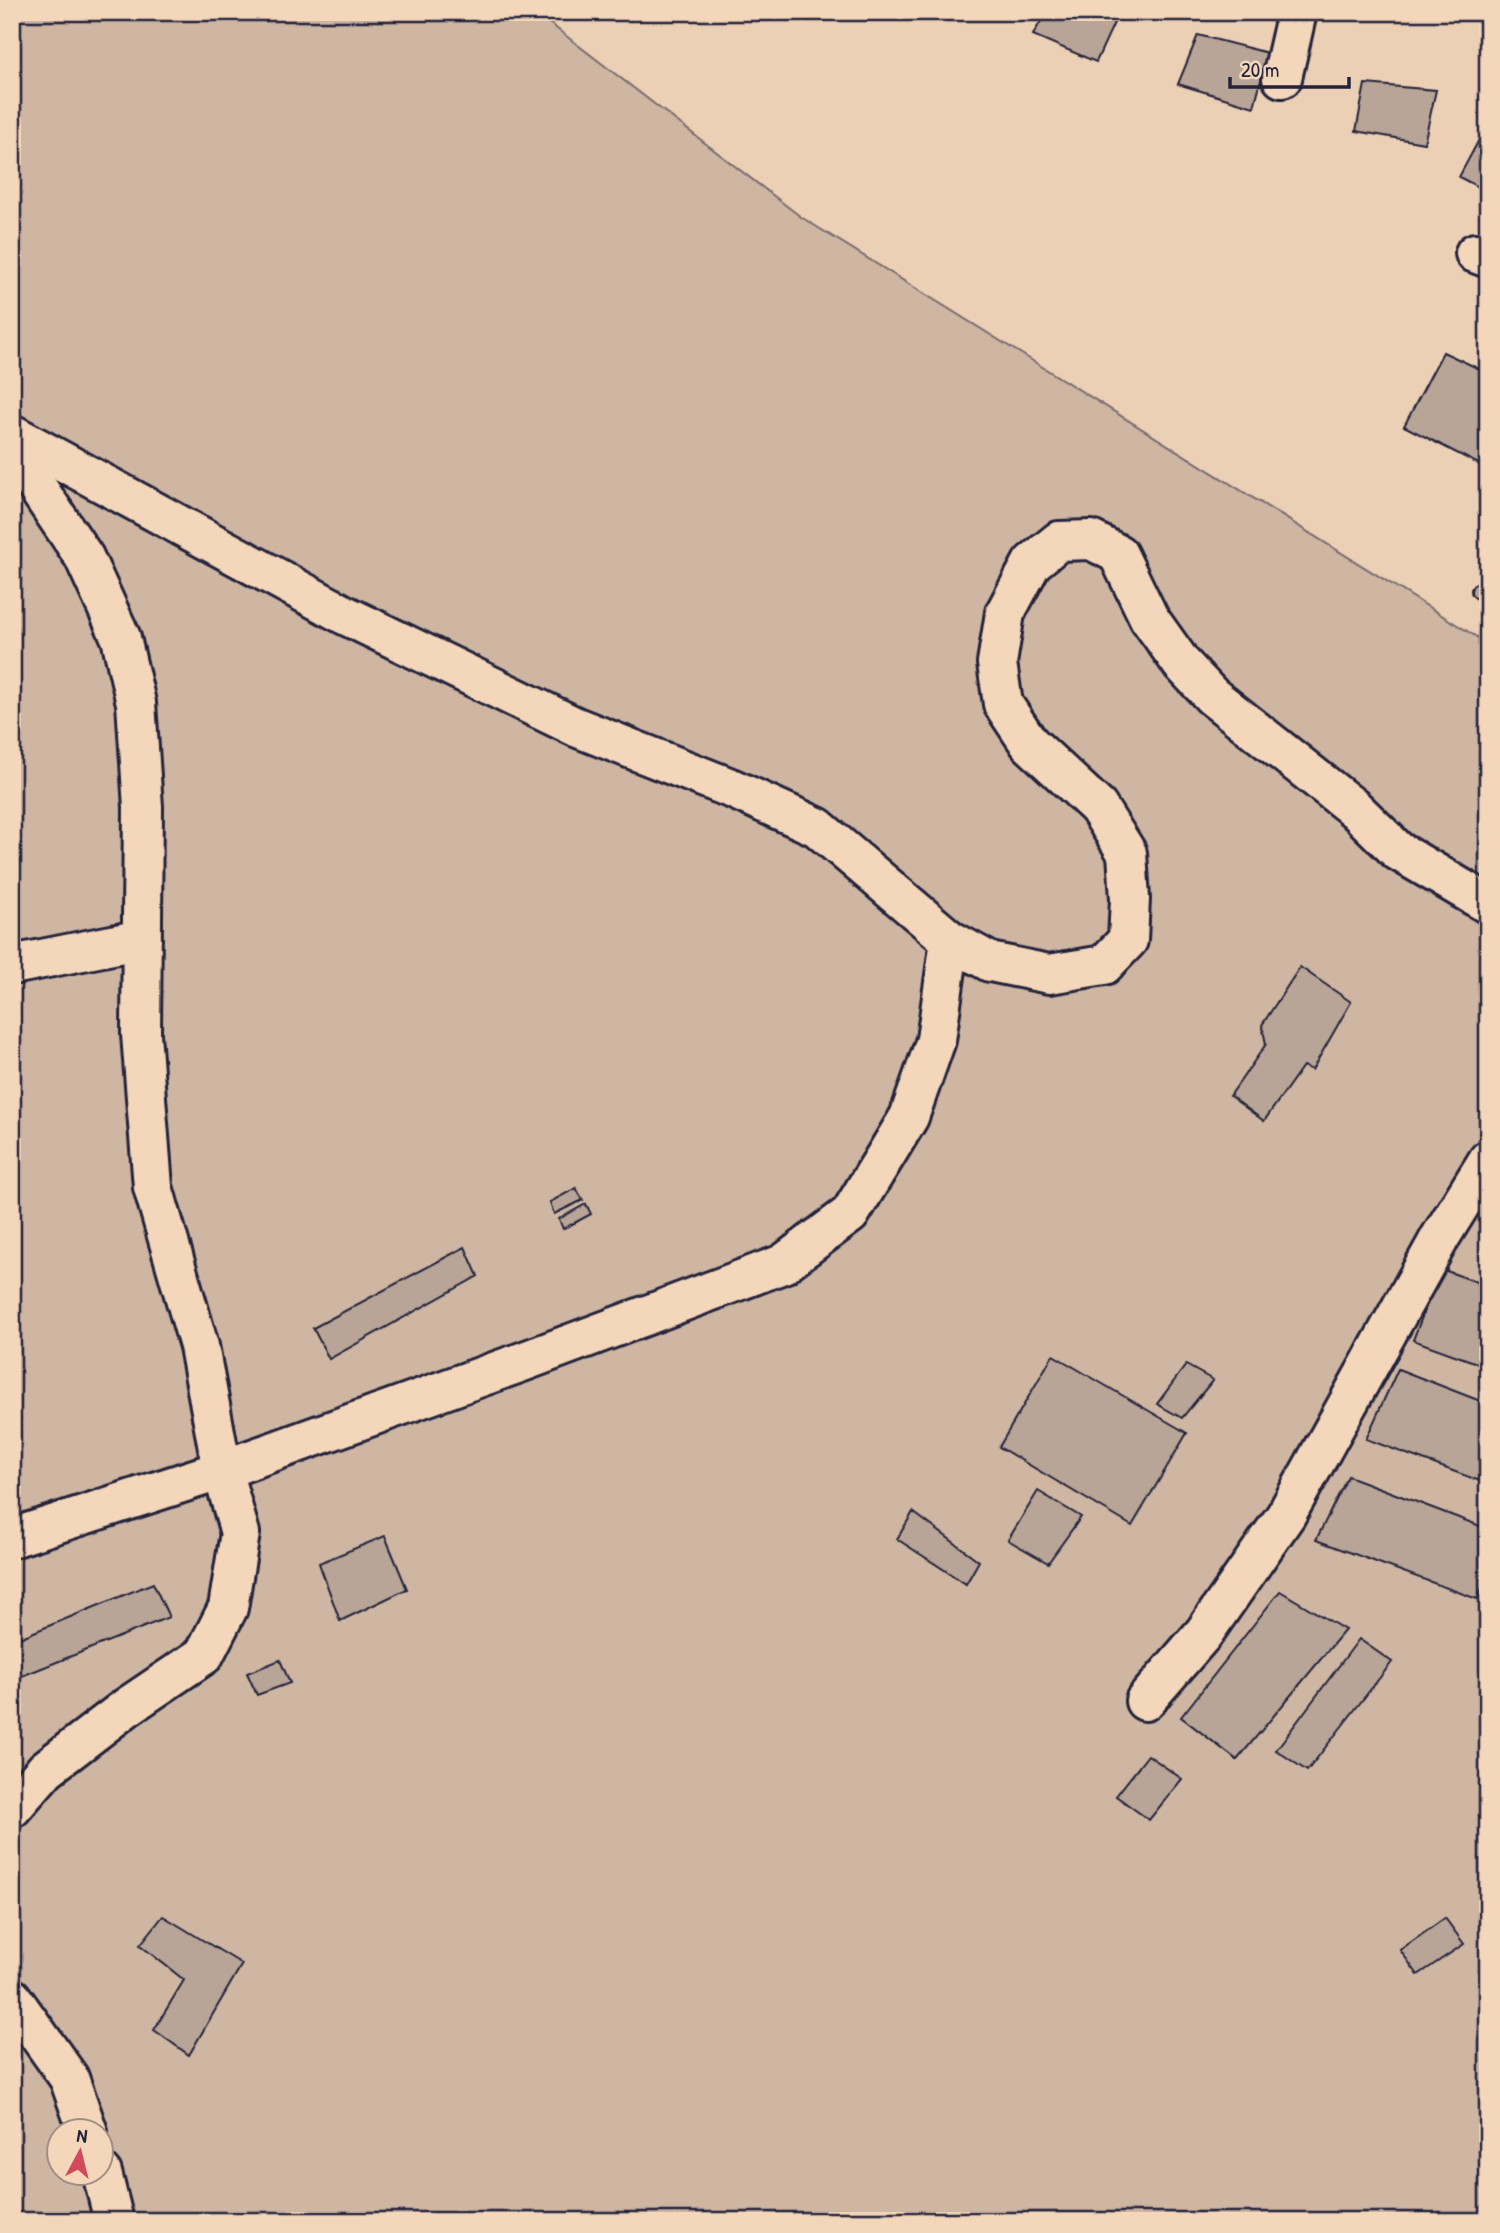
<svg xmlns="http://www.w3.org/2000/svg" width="1500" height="2233" font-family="'Patrick Hand',sans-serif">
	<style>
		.green { fill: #ceb6a3; stroke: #786c6f; stroke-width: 2; fill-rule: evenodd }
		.building { fill: #b9a597; stroke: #22223b; stroke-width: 2 }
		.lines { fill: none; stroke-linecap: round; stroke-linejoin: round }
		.minor-casing { stroke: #22223b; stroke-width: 44 }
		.minor { stroke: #f4d7ba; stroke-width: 38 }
	</style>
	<rect width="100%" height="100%" fill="#ecd0b5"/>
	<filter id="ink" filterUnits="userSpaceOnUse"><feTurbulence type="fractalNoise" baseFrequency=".0143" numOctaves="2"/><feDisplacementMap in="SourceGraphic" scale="14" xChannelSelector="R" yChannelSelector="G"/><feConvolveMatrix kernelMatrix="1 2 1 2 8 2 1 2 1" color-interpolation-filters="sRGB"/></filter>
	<g filter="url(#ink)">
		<path class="green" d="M12 12H535L801 217 1488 644V2221H12ZM60 2132H102V2174H60Z"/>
		<path class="building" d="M1046 12H1119L1096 62 1033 35Z
			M1198 35 1268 53 1254 107 1178 84Z
			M1365 84 1436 90 1424 143 1356 131Z
			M1488 123V192L1459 177Z
			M1443 352 1488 373V469L1404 426Z
			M1471 591a8 8 0 1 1 16 0a8 8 0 1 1-16 0Z
			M1300 967 1351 1002 1312 1070 1303 1066 1264 1121 1230 1096 1266 1044 1262 1025Z
			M576 1188 583 1200 554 1214 550 1202Z
			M586 1204 591 1214 563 1229 559 1219Z
			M465 1247 478 1276 329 1359 313 1328Z
			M1441 1269 1488 1286V1367L1413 1340Z
			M1053 1355 1187 1433 1132 1526 999 1447Z
			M1186 1365 1213 1380 1182 1418 1157 1404Z
			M1398 1369 1488 1404V1484L1366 1439Z
			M1348 1476 1488 1529V1576L1477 1599 1316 1540Z
			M1038 1491 1081 1517 1048 1563 1008 1540Z
			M913 1512 979 1561 966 1584 897 1539Z
			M385 1536 407 1589 340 1621 319 1563Z
			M153 1583 169 1617 12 1680V1641Z
			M1280 1591 1345 1630 1237 1760 1181 1717Z
			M1359 1639 1392 1662 1307 1771 1276 1750Z
			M280 1660 290 1683 257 1695 247 1673Z
			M1148 1755 1182 1779 1149 1820 1116 1796Z
			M163 1916 242 1964 189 2055 154 2030 184 1980 140 1945Z
			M1445 1918 1464 1944 1418 1975 1400 1950Z"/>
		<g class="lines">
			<defs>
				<path id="minor" d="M1282 78 1297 12
					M1475 253 1488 258
					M12 434 345 615 576 727 733 789 817 827 950 940 990 962 1049 974 1104 965 1128 940 1130 899 1127 853 1098 807 1029 743 1003 704 997 663 1005 613 1032 563 1059 541 1091 540 1118 554 1149 618 1181 663 1212 696 1355 809 1398 851 1488 904
					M12 450 84 557 121 638 136 703 143 807 141 1034 153 1187 199 1346 222 1470 240 1533 228 1608 204 1655 127 1707 46 1769 12 1808
					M12 965 142 939
					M12 1538 222 1470 522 1362 783 1264 850 1214 909 1117 936 1040 950 940
					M1145 1701 1204 1633 1286 1515 1441 1236 1488 1160
					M12 1998 69 2078 88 2132
					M102 2173 114 2221"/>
			</defs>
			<use href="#minor" class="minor-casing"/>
			<use href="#minor" class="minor"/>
		</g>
	</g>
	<rect width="1500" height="2233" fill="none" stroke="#f4d7ba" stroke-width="42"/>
	<rect x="21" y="21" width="1458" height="2191" fill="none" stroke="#22223b" stroke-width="2.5" filter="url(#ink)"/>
	<g transform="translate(80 2152) rotate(7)"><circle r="33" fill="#f4d7ba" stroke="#a08f87" stroke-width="2"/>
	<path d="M0-5L12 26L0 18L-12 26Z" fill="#d1495b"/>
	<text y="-10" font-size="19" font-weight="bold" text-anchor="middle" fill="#22223b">N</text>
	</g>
	<path d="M1230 77v10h119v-10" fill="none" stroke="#22223b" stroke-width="3.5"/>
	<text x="1241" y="77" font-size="21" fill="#22223b" stroke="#f4d7ba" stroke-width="5" paint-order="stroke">20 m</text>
</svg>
